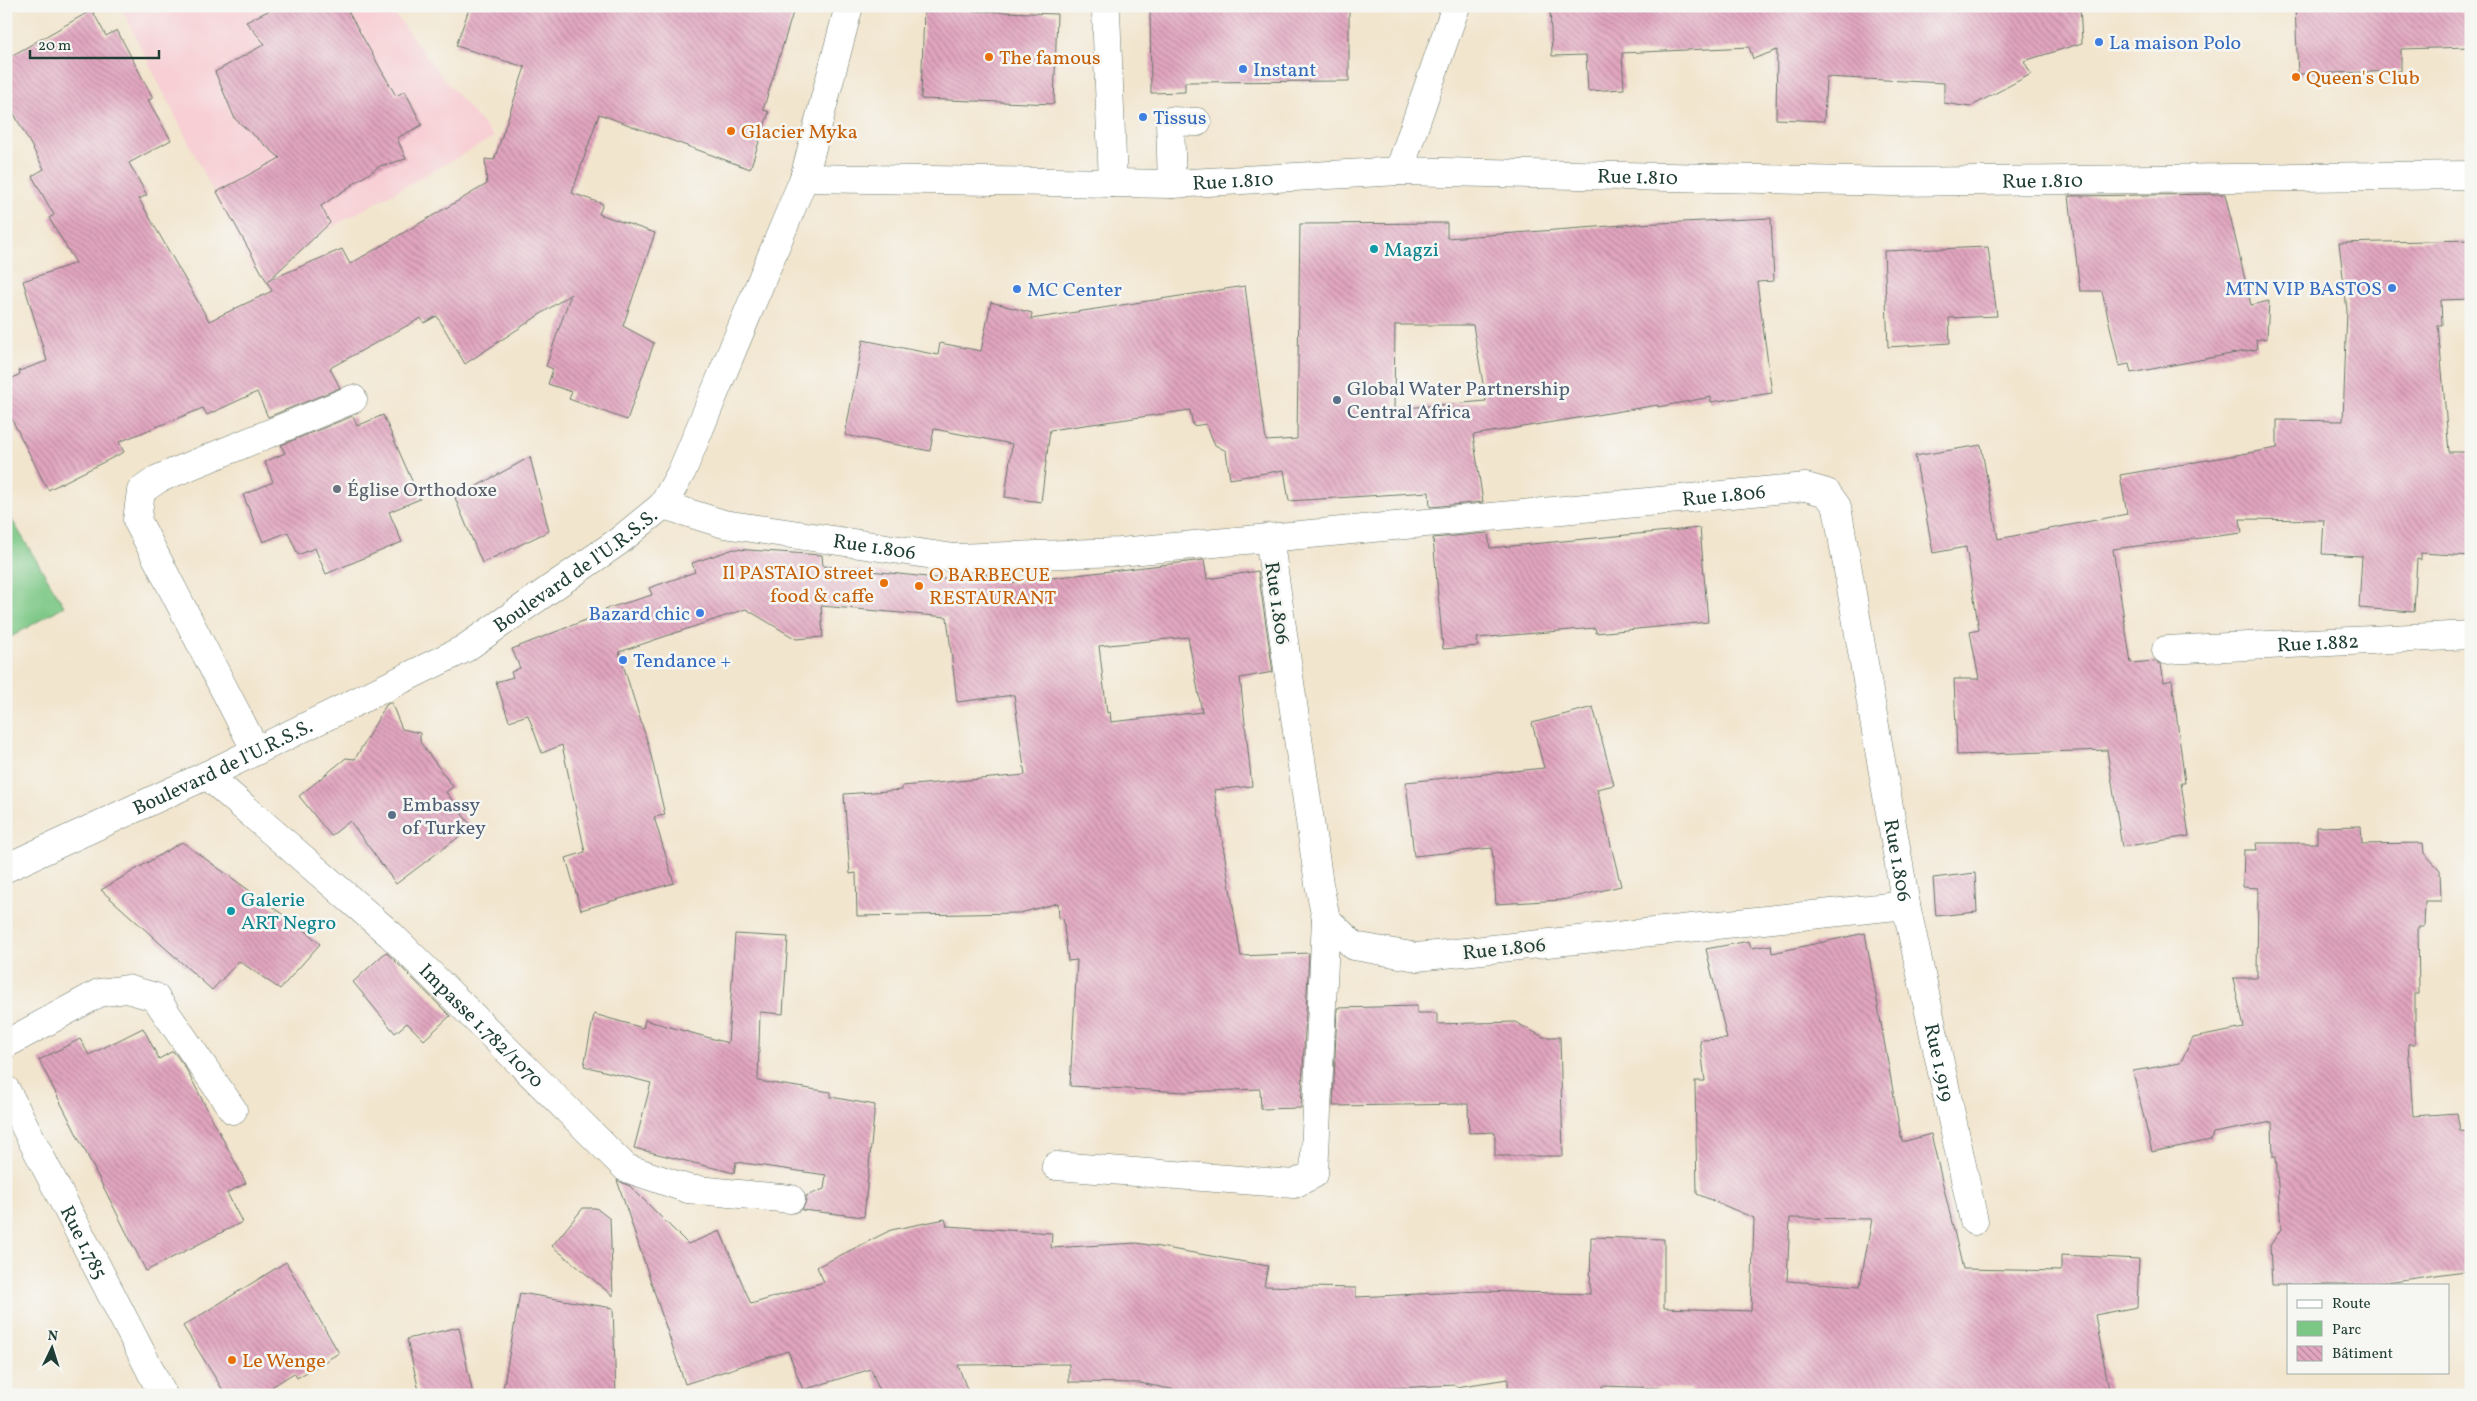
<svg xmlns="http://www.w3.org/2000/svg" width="2477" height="1401" font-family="Vollkorn,serif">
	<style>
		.built { fill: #f7cfd4 }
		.green { fill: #7cc785; stroke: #4e825c }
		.building { fill: url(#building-back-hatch); fill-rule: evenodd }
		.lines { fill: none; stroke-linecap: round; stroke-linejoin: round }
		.minor-casing { stroke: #69786a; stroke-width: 29 }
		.minor { stroke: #fff; stroke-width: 28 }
		.shop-dot { fill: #3f7fe0; stroke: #f6f6f2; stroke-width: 2 }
		.food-dot { fill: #e8710a; stroke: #f6f6f2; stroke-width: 2 }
		.culture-dot { fill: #0f9aa8; stroke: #f6f6f2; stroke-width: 2 }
		.service-dot { fill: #5c6f8a; stroke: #f6f6f2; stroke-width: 2 }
		.worship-dot { fill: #6b7280; stroke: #f6f6f2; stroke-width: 2 }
		.labels { text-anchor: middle; stroke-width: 5; stroke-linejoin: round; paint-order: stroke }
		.shop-label { font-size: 20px; fill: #366cbe; stroke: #f6f6f2; text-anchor: start }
		.food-label { font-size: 20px; fill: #c56008; stroke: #f6f6f2; text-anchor: start }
		.street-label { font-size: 20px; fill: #1f3d34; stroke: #f6f6f2 }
		.culture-label { font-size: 20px; fill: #0d838f; stroke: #f6f6f2; text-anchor: start }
		.service-label { font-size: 20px; fill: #4e5e75; stroke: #f6f6f2; text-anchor: start }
		.worship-label { font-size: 20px; fill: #5b616d; stroke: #f6f6f2; text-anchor: start }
	</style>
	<defs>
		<pattern id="building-back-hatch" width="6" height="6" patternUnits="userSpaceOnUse" patternTransform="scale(1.25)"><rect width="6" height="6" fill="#e2a5bf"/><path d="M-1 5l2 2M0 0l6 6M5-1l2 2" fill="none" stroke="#b7889c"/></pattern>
	</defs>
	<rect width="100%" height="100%" fill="#f6f6f2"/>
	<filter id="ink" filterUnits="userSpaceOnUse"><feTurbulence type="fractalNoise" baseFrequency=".02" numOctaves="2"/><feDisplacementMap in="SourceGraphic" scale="10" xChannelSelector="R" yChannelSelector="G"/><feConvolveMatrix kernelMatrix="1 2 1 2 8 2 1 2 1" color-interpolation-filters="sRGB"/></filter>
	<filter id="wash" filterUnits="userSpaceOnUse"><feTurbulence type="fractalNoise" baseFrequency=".0096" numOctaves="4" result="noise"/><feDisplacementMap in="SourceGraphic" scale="20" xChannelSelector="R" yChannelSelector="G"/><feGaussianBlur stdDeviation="1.12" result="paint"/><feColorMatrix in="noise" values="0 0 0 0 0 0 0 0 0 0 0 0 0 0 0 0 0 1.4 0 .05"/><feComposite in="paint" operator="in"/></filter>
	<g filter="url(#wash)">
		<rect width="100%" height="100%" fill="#f2e5ce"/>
		<path class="built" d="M120 6H389L442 77 494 137 253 271Z"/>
		<path class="green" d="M6 510 64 606 6 640Z"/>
		<g id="blocks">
			<path class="building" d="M278 6H345L396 96 405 91 422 125 397 138 406 159 380 166 321 206 330 223 269 280 342 249 350 264 487 184 485 159 494 160 525 67 456 46 470 6H795L763 110 769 112 750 169 599 114 572 193 603 204 599 214 655 233 623 326 654 343 627 420 569 399 572 392 548 384 553 369 546 366 571 294 465 364 437 316 424 323 421 318 330 368 340 388 268 417 257 392 207 415 203 408 119 442 124 452 48 490 6 408V382L20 374 19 371 47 361 23 281 76 263 49 218 54 215 32 176 44 169 6 99V59L92 10 106 36 117 30 153 98 148 100 171 140 129 163 147 195 139 199 209 321 272 291 217 192 280 158 235 119 215 72 265 44 246 22Z
				M1150 6H1349V81L1185 82V92L1151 93Z
				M1550 6H2080L2082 43 2024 61 2031 74 1970 107 1944 103V83L1826 77 1824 121 1776 119 1777 50 1753 59 1749 47 1622 53 1624 89 1588 91 1586 55 1552 56Z
				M2295 6H2471V47L2401 49V71L2298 74Z
				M924 9 1057 14 1054 104 921 99Z
				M2225 194 2251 305 2269 301 2267 338 2256 340 2257 349 2131 373 2129 364 2119 366 2102 291H2080L2069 196Z
				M1771 218 1774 281 1757 282 1772 393 1711 402V397L1658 407V405L1473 435 1483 502 1430 507 1429 492 1289 501 1284 470 1230 479 1226 451 1215 445 1206 424 1193 426 1190 410 1050 430 1041 502 1005 497 1012 444 934 429 930 451 845 435 863 340 938 355 940 343 981 351 991 302 1032 313 1031 319 1245 286 1266 441 1297 439 1300 224 1447 223V238L1637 224ZM1395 325H1473L1486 401 1394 409Z
				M2471 240V299L2441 300 2442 325H2438L2449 452H2471V556L2421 553V560L2417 559 2414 612 2359 608 2362 556 2322 554 2324 520 2240 519 2242 533 2113 549 2131 663 2155 661 2161 665 2164 682 2172 680 2185 783H2181L2189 836 2122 847 2107 750 1957 755 1954 679H1979L1970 632 1979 630 1966 547 1933 553 1915 456 1981 445 1998 539 2127 514 2120 475 2277 448V420L2343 421 2347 310 2339 243Z
				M1988 247 1997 316 1949 318 1950 343 1888 347 1884 251Z
				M383 415 420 499 389 512 402 542 326 574 315 548 298 555 288 532 263 542 243 495 273 482 265 462 285 453 281 445 353 416 357 426Z
				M530 457 549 531 482 563 455 498Z
				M1700 528 1708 622 1596 633 1595 628 1477 638 1478 646 1443 649 1433 538 1488 533 1490 548Z
				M734 549 822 555 823 566 946 579 1007 572 1008 583 1204 560 1207 579 1258 571 1273 672 1240 678 1252 786 1214 790 1241 956 1309 953 1301 1108 1261 1109 1260 1089 1186 1092 1070 1086 1077 960 1068 961 1063 918 1059 919 1058 903 1020 913 857 916 856 873 850 874 844 794 902 790V786L1025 775 1014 695 957 702 947 617 821 606 823 637 796 639 746 609 619 652 649 747 665 815 654 817 674 883 581 910 566 858 585 852 562 745 542 753 528 715 509 721 496 682 513 677 511 672 520 668 512 649 606 612 605 609 652 595 649 588 695 572 692 563ZM1188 637 1202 712 1111 722 1110 712 1107 713 1099 646Z
				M391 702 402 729 420 733V742L453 787 446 792 472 827 396 884 350 821 331 836 299 796 346 758 355 759 386 705Z
				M1593 707 1614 785 1597 789 1621 886 1562 900 1496 904 1492 848 1414 856 1406 782 1544 768 1532 723Z
				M2361 826 2362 844 2423 843 2424 853 2440 870 2441 901H2425L2424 927H2418L2419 994H2415V1044H2408L2413 1116 2457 1113 2460 1131 2471 1132V1270L2366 1285H2272L2270 1246 2281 1229 2276 1157H2273L2272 1122 2213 1133 2211 1140 2152 1152 2133 1071 2180 1063 2193 1038 2244 1028 2233 978H2257L2258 888 2243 887 2244 850H2257L2256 843H2317V827Z
				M182 842 307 932 320 944 280 989 239 961 212 990 101 890Z
				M1975 873 1977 912 1936 916 1933 878Z
				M1865 933 1902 1142 1931 1134 1963 1269 2061 1271V1255L2139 1259 2137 1307 2095 1315 2110 1395H1691L1692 1389 1602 1386V1395H1508V1379L1456 1387 1455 1385 1355 1390V1395H1201L1140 1383 1069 1382V1364L958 1365 969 1395H881L871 1369 803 1390 788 1351 685 1384 617 1180 630 1186 688 1244 720 1231 751 1304 824 1282 817 1267 891 1230 945 1219 947 1226 1052 1233 1051 1248 1137 1243 1268 1266 1264 1286 1356 1288V1297L1481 1291 1590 1294 1591 1237 1664 1239V1308L1751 1311 1754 1218 1697 1194 1695 1081H1705L1700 1040 1727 1039 1706 949 1749 941 1751 948 1771 945 1772 953ZM1790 1218 1872 1219 1860 1286 1787 1281Z
				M735 934 788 937 783 1014 760 1012 758 1081 831 1092V1097L875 1105 864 1217 802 1210 806 1201V1196L824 1189 826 1175 736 1162 734 1173 634 1148 651 1083 584 1066 594 1014 643 1028 645 1020 728 1043Z
				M386 952 450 1016 424 1040 407 1023 395 1033 353 982Z
				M1417 1006V1013H1437V1024L1515 1022 1543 1037H1560L1563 1156H1495V1132L1469 1133 1468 1104 1333 1106 1337 1008Z
				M143 1028 159 1059 173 1051 185 1067 246 1183 227 1193 242 1222 146 1271 39 1060 80 1039 89 1055Z
				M583 1208H596L610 1219 613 1296 552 1246Z
				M286 1262 339 1353 297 1378 294 1373 259 1395H226L183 1326Z
				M520 1293 613 1308 616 1395H502Z
				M459 1327 473 1395H420L407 1339Z"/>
		</g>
	</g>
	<g filter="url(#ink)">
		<use href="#blocks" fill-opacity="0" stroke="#69786a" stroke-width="1"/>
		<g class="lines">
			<defs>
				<g id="minor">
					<path d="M1106 12 1113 183"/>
					<path d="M1399 171 1456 6"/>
					<path id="s1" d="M804 178 1172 184 1399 171 1894 182 2471 175"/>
					<path d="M1172 184 1170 121 1197 122"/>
					<path id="s2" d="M663 505 724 524 954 558 1120 552 1806 487 1827 493 1837 507 1906 905 1417 957 1354 946 1326 919 1319 884 1269 537"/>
					<path id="s3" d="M2166 650 2471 635"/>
					<path d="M256 751 137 520 141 491 158 479 353 399"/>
					<path id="s4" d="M207 775 391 935 626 1168 688 1189 791 1199"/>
					<path id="s5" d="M6 868 207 775 464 649 619 541 663 505 682 471 804 178 849 6"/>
					<path id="s6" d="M1906 905 1974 1221"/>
					<path d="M6 1044 99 993 127 989 155 997 233 1110"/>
					<path id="s7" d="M6 1090 163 1395"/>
					<path d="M1056 1166 1294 1184 1314 1174 1326 919"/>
				</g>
			</defs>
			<use href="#minor" class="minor-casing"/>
			<use href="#minor" class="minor"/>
		</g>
	</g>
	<g class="shop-dot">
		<circle cx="2099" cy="42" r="5"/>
		<circle cx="1243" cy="69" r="5"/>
		<circle cx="1143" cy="117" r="5"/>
		<circle cx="2392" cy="288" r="5"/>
		<circle cx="1017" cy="289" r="5"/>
		<circle cx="700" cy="613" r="5"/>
		<circle cx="623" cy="660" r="5"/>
	</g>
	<g class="food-dot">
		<circle cx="989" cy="57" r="5"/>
		<circle cx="2296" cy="77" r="5"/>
		<circle cx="731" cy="131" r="5"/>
		<circle cx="884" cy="583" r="5"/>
		<circle cx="919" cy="586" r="5"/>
		<circle cx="232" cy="1360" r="5"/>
	</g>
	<g class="culture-dot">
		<circle cx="1374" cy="249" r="5"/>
		<circle cx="231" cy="911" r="5"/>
	</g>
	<g class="service-dot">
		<circle cx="1337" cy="400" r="5"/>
		<circle cx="392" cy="815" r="5"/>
	</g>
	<circle class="worship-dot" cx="337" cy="489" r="5"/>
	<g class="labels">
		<g class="shop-label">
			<text x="2109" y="49">La maison Polo</text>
			<text x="1253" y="76">Instant</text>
			<text x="1153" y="124">Tissus</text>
			<text x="2382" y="295" text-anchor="end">MTN VIP BASTOS</text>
			<text x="1027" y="296">MC Center</text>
			<text x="690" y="620" text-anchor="end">Bazard chic</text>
			<text x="633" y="667">Tendance +</text>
		</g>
		<g class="food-label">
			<text x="999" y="64">The famous</text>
			<text x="2306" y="84">Queen's Club</text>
			<text x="741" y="138">Glacier Myka</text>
			<text x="874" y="579" text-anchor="end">Il PASTAIO street<tspan x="874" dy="23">food &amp; caffe</tspan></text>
			<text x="929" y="581">O BARBECUE<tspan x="929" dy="23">RESTAURANT</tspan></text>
			<text x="242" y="1367">Le Wenge</text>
		</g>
		<g class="street-label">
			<text dy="7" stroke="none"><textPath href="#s1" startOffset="834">Rue 1.810</textPath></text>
			<text dy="7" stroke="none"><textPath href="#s1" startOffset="1239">Rue 1.810</textPath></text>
			<text dy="7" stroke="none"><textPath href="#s1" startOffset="429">Rue 1.810</textPath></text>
			<text dy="7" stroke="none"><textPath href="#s2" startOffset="1069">Rue 1.806</textPath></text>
			<text dy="7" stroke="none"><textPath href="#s2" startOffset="216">Rue 1.806</textPath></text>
			<text dy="7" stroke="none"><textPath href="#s5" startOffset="644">Boulevard de l'U.R.S.S.</textPath></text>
			<text transform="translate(1278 603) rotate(82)" y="7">Rue 1.806</text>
			<text dy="7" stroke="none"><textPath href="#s3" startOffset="152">Rue 1.882</textPath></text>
			<text dy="7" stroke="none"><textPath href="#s5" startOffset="239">Boulevard de l'U.R.S.S.</textPath></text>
			<text dy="7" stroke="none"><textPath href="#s2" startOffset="1549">Rue 1.806</textPath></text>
			<text transform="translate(1504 948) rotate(-6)" y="7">Rue 1.806</text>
			<text dy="7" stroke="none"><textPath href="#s4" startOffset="372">Impasse 1.782/1070</textPath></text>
			<text dy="7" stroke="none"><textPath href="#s6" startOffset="161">Rue 1.919</textPath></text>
			<text dy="7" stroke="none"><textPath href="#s7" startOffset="171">Rue 1.785</textPath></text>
		</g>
		<g class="culture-label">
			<text x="1384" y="256">Magzi</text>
			<text x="241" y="906">Galerie<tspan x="241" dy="23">ART Negro</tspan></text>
		</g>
		<g class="service-label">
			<text x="1347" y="395">Global Water Partnership<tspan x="1347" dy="23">Central Africa</tspan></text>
			<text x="402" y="811">Embassy<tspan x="402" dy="23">of Turkey</tspan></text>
		</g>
		<g class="worship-label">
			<text x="347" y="496">Église Orthodoxe</text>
		</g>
	</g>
	<rect width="2477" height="1401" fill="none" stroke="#f6f6f2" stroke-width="25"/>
	<rect x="2287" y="1284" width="162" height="90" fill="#f6f6f2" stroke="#a0aca6"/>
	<rect x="2297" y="1300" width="25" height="8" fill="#ffffff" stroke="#a0aca6"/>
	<text x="2332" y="1308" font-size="15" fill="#1f3d34">Route</text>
	<rect x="2297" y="1321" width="25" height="15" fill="#7cc785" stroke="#a0aca6"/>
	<text x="2332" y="1334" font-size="15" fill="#1f3d34">Parc</text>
	<rect x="2297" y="1346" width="25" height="15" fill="url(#building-back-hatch)" stroke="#a0aca6"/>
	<text x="2332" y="1358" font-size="15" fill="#1f3d34">Bâtiment</text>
	<g transform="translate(52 1348) rotate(4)" stroke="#f6f6f2" stroke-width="4" paint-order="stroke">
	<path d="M0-4L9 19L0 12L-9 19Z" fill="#1f3d34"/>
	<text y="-8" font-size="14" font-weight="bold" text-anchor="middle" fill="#1f3d34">N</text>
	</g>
	<path d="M30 50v8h129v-8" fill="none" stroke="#1f3d34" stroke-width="2.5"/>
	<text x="38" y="50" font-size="15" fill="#1f3d34" stroke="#f6f6f2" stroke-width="4" paint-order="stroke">20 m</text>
</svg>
